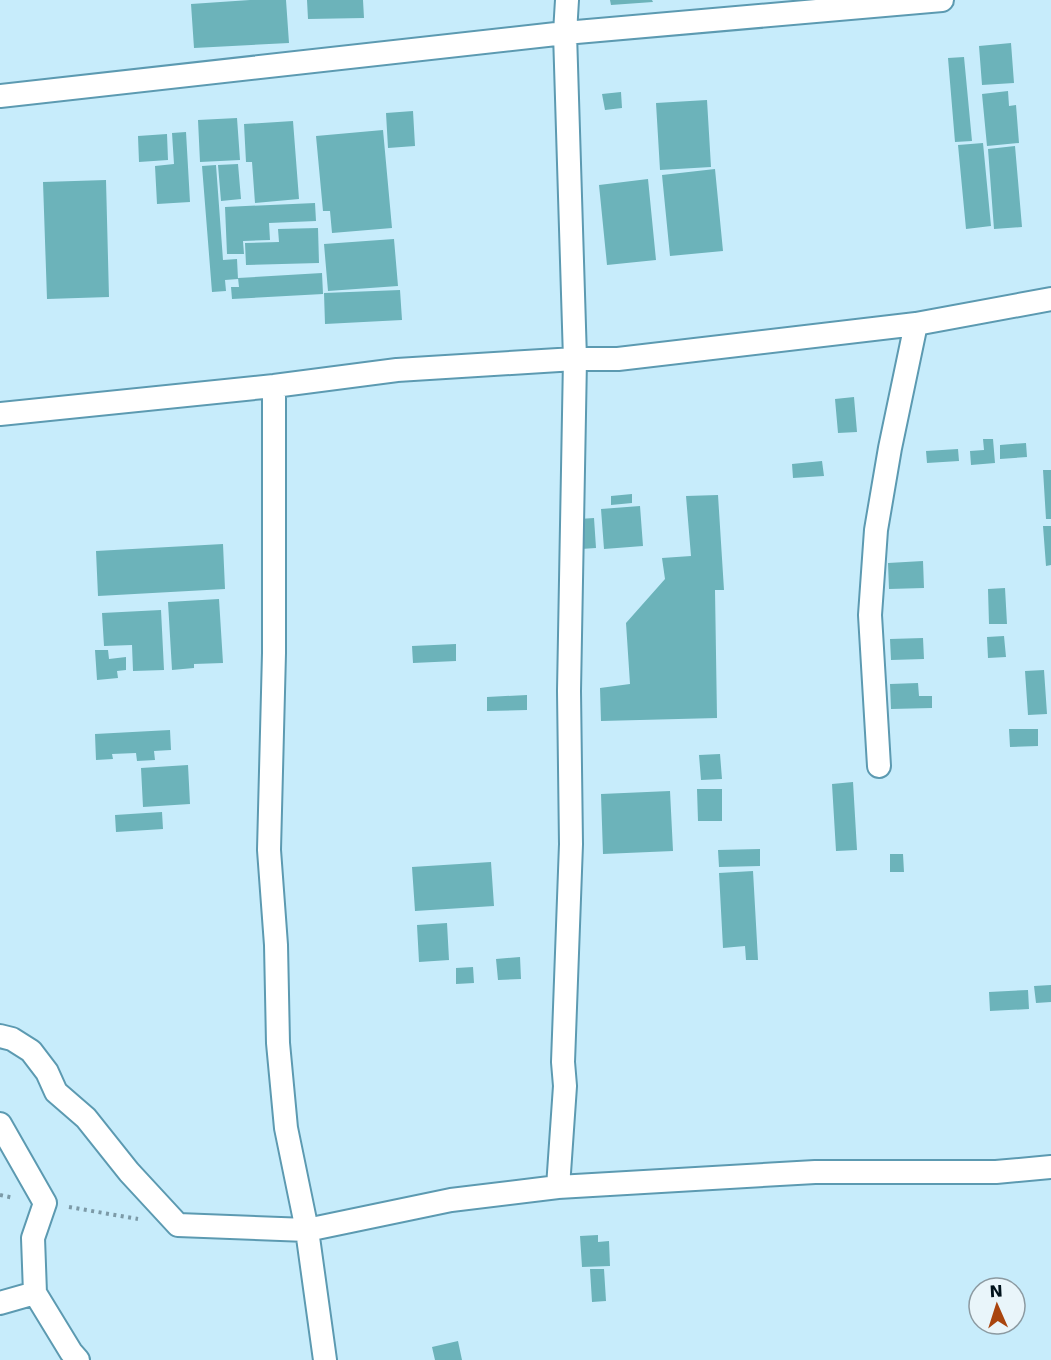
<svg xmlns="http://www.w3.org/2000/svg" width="1051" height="1360" font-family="'DejaVu Sans',sans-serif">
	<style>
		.building { fill: #6cb3ba }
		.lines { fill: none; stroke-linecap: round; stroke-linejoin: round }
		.minor-casing { stroke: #5c9ab1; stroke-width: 26 }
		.path { stroke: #7c9aa7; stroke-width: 4; stroke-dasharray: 3 4.5; stroke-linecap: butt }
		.minor { stroke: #fff; stroke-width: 22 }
	</style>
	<rect width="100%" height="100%" fill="#c7ecfb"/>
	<path class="building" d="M250 0H286L289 43 194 48 191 4Z
		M307 0H363L364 18 308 19Z
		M610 0H652L653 2 611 5Z
		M1011 43 1014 83 982 85 979 46Z
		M964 57 972 141 955 142 948 58Z
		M1008 91 1009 106 1016 105 1019 143 987 146 982 94Z
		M621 92 622 108 605 110 602 94Z
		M707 100 711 167 660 170 656 103Z
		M413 111 415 146 388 148 386 113Z
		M237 118 240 160 200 162 198 120Z
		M293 121 299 199 255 203 252 162H246L244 124Z
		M383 130 392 228 332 233 330 211H323L316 136Z
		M186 132 190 202 157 204 155 166 174 164 172 133Z
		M167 134 168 160 139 162 138 136Z
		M983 143 991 226 966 229 958 145Z
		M1015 146 1022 227 994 229 988 149Z
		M238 164 241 199 221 201 218 165Z
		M216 165 223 260 237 259 238 279 225 280 226 291 212 292 202 166Z
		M715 169 723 251 670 256 662 175Z
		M648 179 656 260 607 265 599 185Z
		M106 180 109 297 47 299 43 182Z
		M315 203 316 221 269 223 270 240 243 241 244 254H227L225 207Z
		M318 228 319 263 246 265 245 243 279 242 278 229Z
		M394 239 398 286 328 291 324 244Z
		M322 273 323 294 232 299 231 287H239L238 278Z
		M400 290 402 320 325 324 324 293Z
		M854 397 857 432 838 433 835 399Z
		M983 439H993L995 463 971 465 970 451 984 450Z
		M1026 443 1027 457 1000 459V445Z
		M958 449 959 461 927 463 926 451Z
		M822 461 824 476 793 478 792 464Z
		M1043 470H1051V519H1046Z
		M632 494V503L611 505V496Z
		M718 495 724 590H715L717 718 601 721 600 688 630 684 626 623 665 579 662 558 691 556 686 496Z
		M640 506 643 546 604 549 601 509Z
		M594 518 596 548 581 549 579 519Z
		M1043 526H1051V565L1046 566Z
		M223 544 225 589 98 596 96 551Z
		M923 561 924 588 889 589 888 563Z
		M1005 588 1007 624H989L988 589Z
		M219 599 223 663 194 664V668L172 670 168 602Z
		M161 610 164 670 133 671 132 645 104 646 102 613Z
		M1004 636 1006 657 988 658 987 637Z
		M923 638 924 659 891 660 890 639Z
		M456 644V661L413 663 412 646Z
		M95 650H108L109 659 126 657V670L117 671 118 678 97 680Z
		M1044 670 1047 714 1028 715 1025 671Z
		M918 683 919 696H932V708L891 709 890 684Z
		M527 695V710L487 711V697Z
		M1009 729H1038V746L1010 747Z
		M170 730 171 750 154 751 155 760 137 761 136 753 112 754 113 759 96 760 95 734Z
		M720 754 722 779 701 780 699 755Z
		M188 765 190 804 143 807 141 768Z
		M853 782 857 850 836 851 832 784Z
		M697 789H722V821H698Z
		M670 791 673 851 603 854 601 794Z
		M162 812 163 829 116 832 115 815Z
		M760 849V866L719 867 718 850Z
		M890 854H903L904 872H890Z
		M491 862 494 906 415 911 412 867Z
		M753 871 758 960H746L745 946 723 948 719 873Z
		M447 923 449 960 419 962 417 925Z
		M520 957 521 979 498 980 496 959Z
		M473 967 474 983 456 984V968Z
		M1051 985V1002L1036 1003 1034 986Z
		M1028 990 1029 1009 990 1011 989 992Z
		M598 1235V1242L609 1241 610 1266 582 1267 580 1236Z
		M590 1269H604L606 1301 592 1302Z
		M458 1341 462 1360H435L432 1347Z"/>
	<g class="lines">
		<defs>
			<path id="minor" d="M0 96 565 33 942 0
				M274 386V653L269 850 276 945 278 1043 286 1128 307 1230 325 1360
				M0 414 274 386 397 370 575 359H618L916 324 1051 299
				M879 766 870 615 876 530 890 448 916 324
				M0 1036 12 1039 31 1051 47 1072 56 1092 86 1118 129 1172 178 1225 307 1230 451 1200 558 1187 815 1172H996L1051 1167
				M0 1124 45 1203 33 1238 35 1293 71 1352 78 1360
				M558 1187 565 1086 563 1062 571 844 569 691 575 359 565 33 567 0
				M0 1303 35 1293"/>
		</defs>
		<use href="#minor" class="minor-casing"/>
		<path class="path" d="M0 1195 14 1198
			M69 1207 138 1219"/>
		<use href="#minor" class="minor"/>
	</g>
	<g transform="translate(997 1306) rotate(357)"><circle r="28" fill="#e9f5fa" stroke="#8c9aa1" stroke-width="1.5"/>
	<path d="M0-4.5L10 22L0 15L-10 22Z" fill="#a9450f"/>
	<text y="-9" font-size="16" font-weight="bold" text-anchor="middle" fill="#00121b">N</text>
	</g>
</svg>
